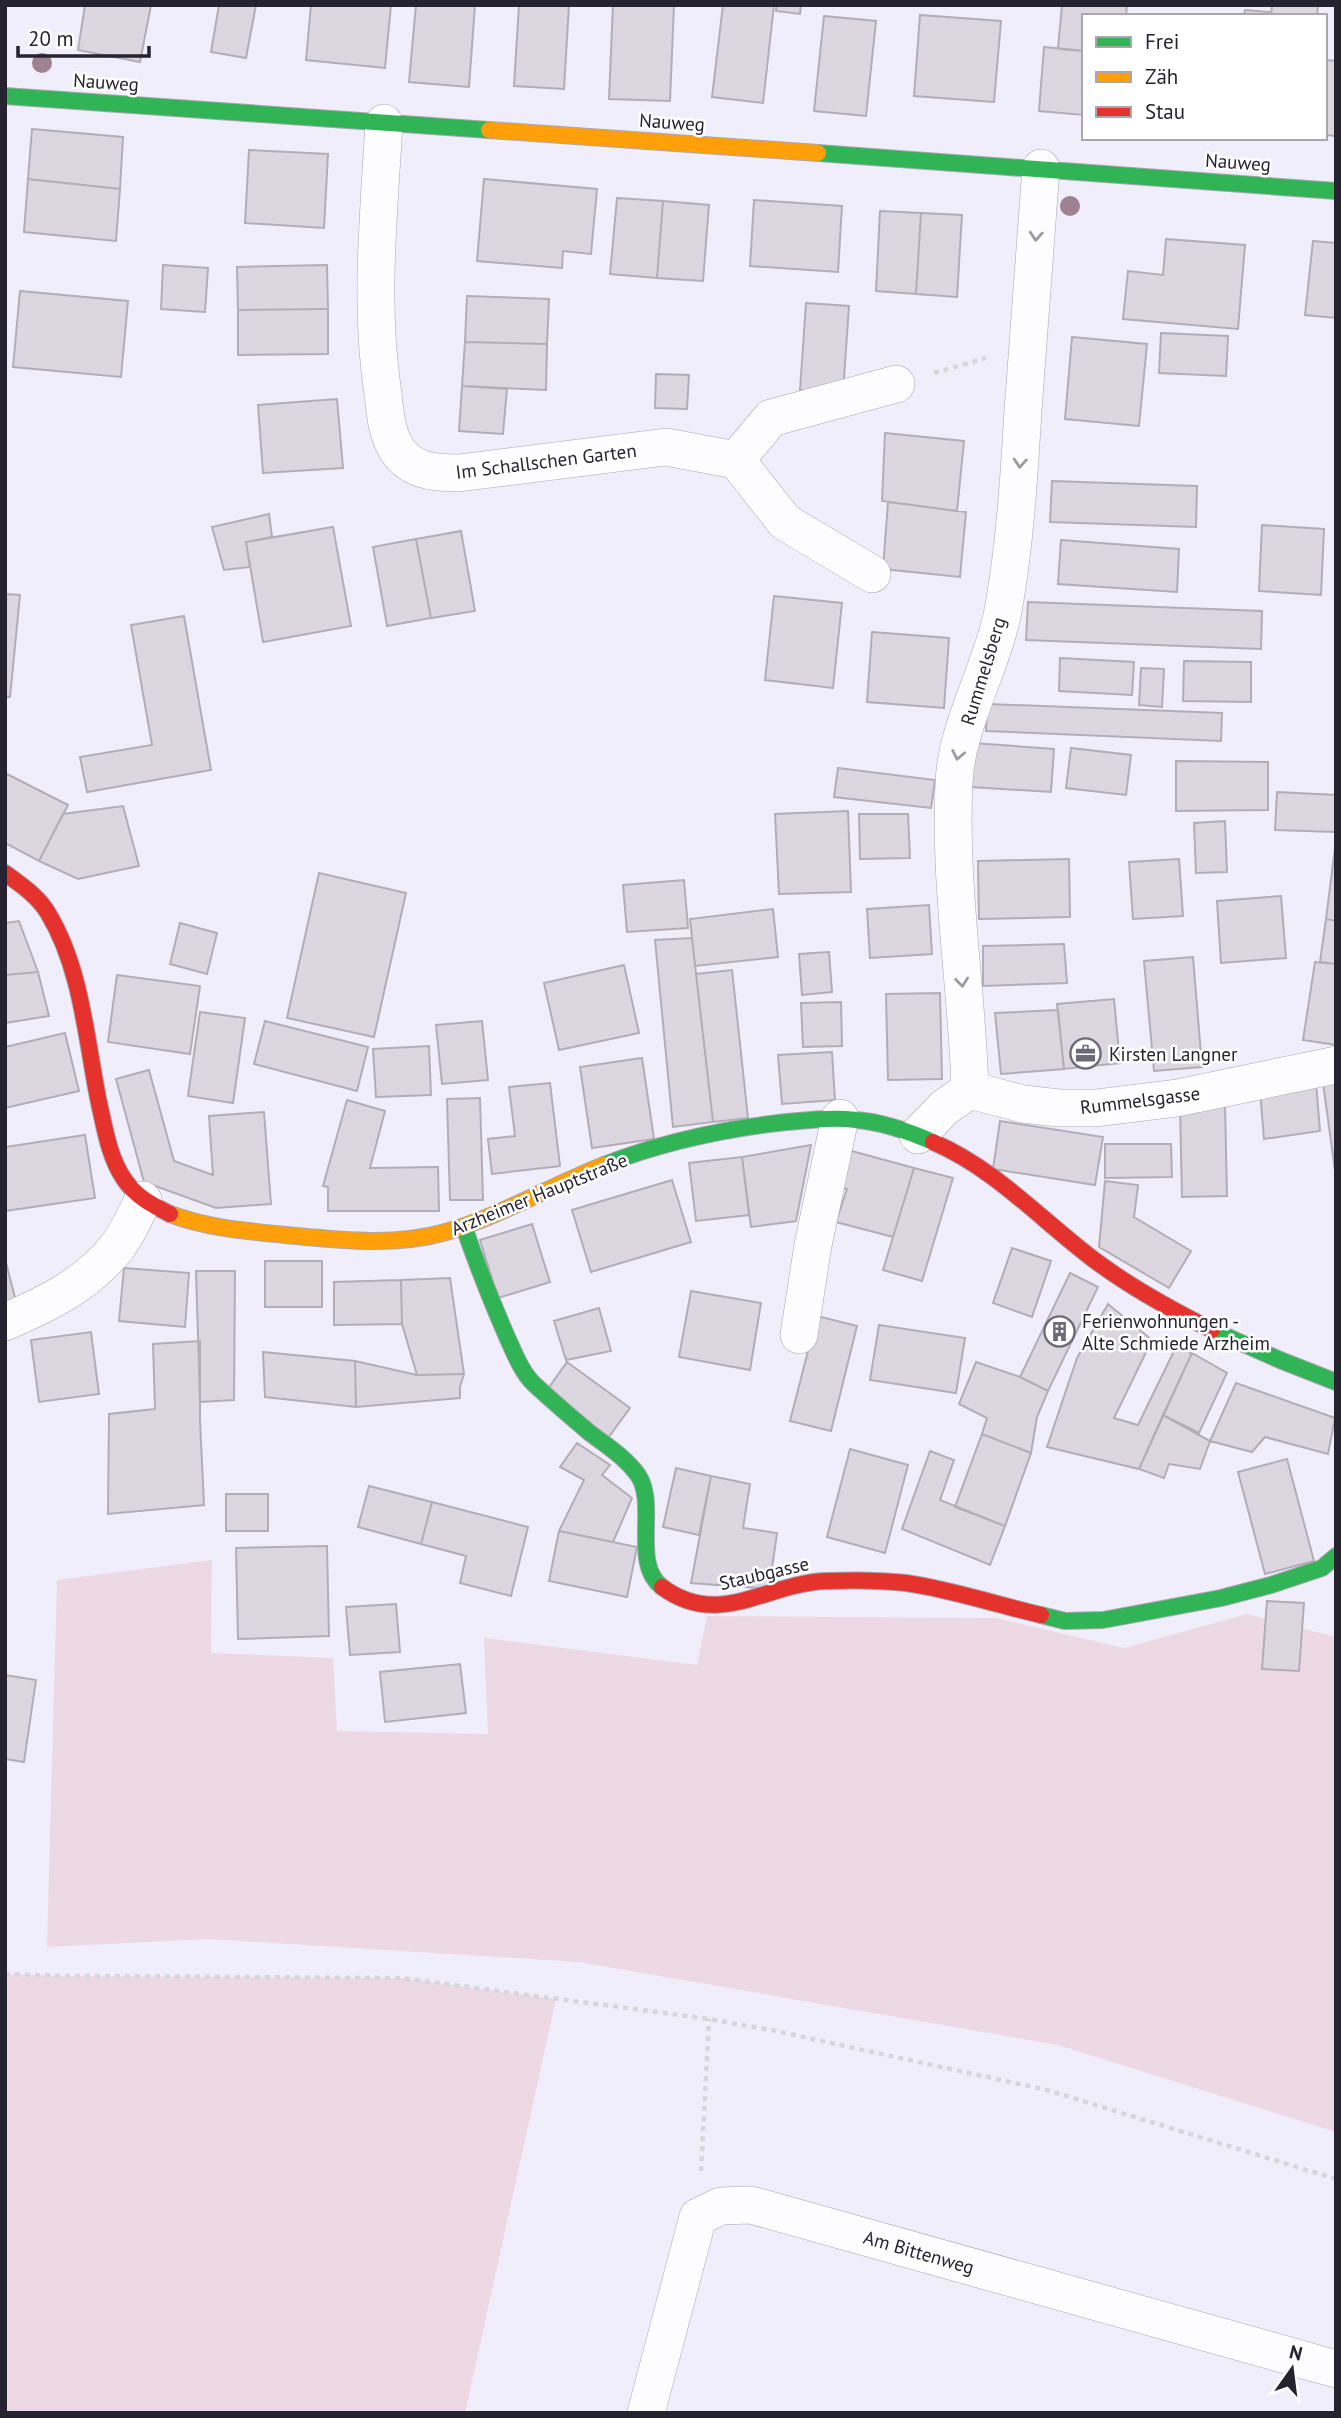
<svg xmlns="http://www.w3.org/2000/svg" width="1341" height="2418" font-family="'PT Sans',sans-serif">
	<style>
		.green { fill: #edd9e4 }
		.building { fill: #dcd6e1; stroke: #b2adb7; stroke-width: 2 }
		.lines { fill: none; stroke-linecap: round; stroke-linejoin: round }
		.street-casing { stroke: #a7a6b1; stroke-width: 38 }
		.fast-casing { stroke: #a7a6b1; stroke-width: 18 }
		.slow-casing { stroke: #a7a6b1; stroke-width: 18 }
		.jam-casing { stroke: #a7a6b1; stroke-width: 18 }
		.path { stroke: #d7d7db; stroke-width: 4.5; stroke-dasharray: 5 5; stroke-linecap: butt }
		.street { stroke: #fdfcfe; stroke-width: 37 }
		.fast { stroke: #30b455; stroke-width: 16 }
		.slow { stroke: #ff9f0a; stroke-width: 16 }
		.jam { stroke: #e5322d; stroke-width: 16 }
		.tree { fill: #9f8292 }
		.oneway { stroke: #9c9aa1 }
		.labels { text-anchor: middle; stroke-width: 5; stroke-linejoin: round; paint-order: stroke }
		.street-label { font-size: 19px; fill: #25232f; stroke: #fff }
		.poi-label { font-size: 19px; fill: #25232f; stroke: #fff; text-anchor: start }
	</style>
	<rect width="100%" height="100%" fill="#f0eefa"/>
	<path class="green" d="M212 1560 211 1653 333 1658 337 1731 488 1734 484 1638 697 1665 707 1616 996 1618 1124 1648 1247 1614 1336 1637V2132L1058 2045 579 1962 208 1939 47 1947 57 1580Z
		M5 1974 63 1976 401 1978 556 1999 465 2413H5Z"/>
	<path class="building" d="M85 5H151L140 62 78 50Z
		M219 5H256L246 58 211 52Z
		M311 5H391L385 68 306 60Z
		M416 5H475L469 87 409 82Z
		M519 5H569L564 89 514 86Z
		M613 5H674L670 101 609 99Z
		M723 5H774L763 103 712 97Z
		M777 5H801L800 14 776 11Z
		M1062 5H1127L1126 16H1084V51L1058 49Z
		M1272 5H1318L1317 16H1271Z
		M1245 10 1269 12V16H1244Z
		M920 15 1001 21 994 102 914 96Z
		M824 16 876 21 866 116 814 111Z
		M1044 47 1084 51V115L1039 111Z
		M1325 60 1336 61V136L1325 135Z
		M32 129 123 137 120 189 28 179Z
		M249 150 328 154 324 228 245 223Z
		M28 179 120 189 116 241 24 232Z
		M484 179 597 189 591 254 563 251 562 268 477 261Z
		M617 198 663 201 657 278 610 274Z
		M754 200 842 206 838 272 750 266Z
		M663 201 709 205 703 281 657 278Z
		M880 211 921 213 916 294 876 291Z
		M921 213 962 215 957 297 916 294Z
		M1166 239 1245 245 1238 329 1123 319 1128 271 1163 275Z
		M1313 241 1336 243V318L1305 315Z
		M163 265 208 268 205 312 161 309Z
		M327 265 328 309 238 310 237 267Z
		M20 291 128 301 121 377 13 367Z
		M467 296 549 299 547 344 465 342Z
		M806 303 849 306 843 392 800 390Z
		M328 309V354L238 355V310Z
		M1161 333 1228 336 1226 376 1159 373Z
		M1072 337 1147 344 1139 426 1065 419Z
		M465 342 547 344 546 390 462 386Z
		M656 374 689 375 687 409 655 408Z
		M462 386 507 389 503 434 459 431Z
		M337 399 343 468 263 473 258 405Z
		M885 433 964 441 957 511 882 501Z
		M1052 481 1197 486 1196 527 1050 522Z
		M888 502 966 512 960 577 883 569Z
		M269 514 272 537 246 542 250 567 224 570 212 527Z
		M1262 525 1324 529 1321 595 1259 591Z
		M333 527 351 626 263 642 246 542Z
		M461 531 475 611 431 618 416 539Z
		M416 539 431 618 387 626 373 547Z
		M1061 540 1179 549 1177 592 1058 584Z
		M5 594 20 595 10 697H5Z
		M774 596 842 603 833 688 765 680Z
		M1028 602 1262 611 1261 649 1026 640Z
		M184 616 211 770 87 792 80 757 152 745 131 625Z
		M872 632 949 638 944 708 867 702Z
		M1060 658 1134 662 1132 695 1059 691Z
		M1184 661 1251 662V702L1183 701Z
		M1141 668 1164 669 1162 707 1139 705Z
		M987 704 1222 713 1221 741 986 731Z
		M973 743 1054 749 1051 792 970 787Z
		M1071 748 1131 755 1126 795 1066 788Z
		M1176 761 1268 762V810L1176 811Z
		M838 768 935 780 931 808 834 797Z
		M5 773 68 805 39 861 5 843Z
		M1277 792 1336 795V832L1275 830Z
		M123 806 139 866 78 879 39 861 63 814Z
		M848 811 851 892 779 894 775 814Z
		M859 814H908L910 858 860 859Z
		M1225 821 1227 872 1196 873 1194 823Z
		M1336 840V921L1326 919Z
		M1069 859 1070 917 979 919 978 861Z
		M1179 859 1183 916 1133 919 1129 862Z
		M319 873 406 893 374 1037 287 1018Z
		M684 880 688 928 627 932 623 885Z
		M1281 896 1286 958 1221 963 1217 901Z
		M929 905 932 954 870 958 867 909Z
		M773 909 778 957 695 966 690 919Z
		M1326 919 1336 921V964L1320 962Z
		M19 921 38 972 5 975V923Z
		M180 923 217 933 207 974 170 964Z
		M692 938 713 1122 673 1127 655 940Z
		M1064 944 1067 983 983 986V946Z
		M829 952 832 992 802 995 799 954Z
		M1193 957 1202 1067 1154 1071 1144 961Z
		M1315 962 1336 964V1045L1303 1040Z
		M624 965 639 1033 559 1050 544 983Z
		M732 970 748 1118 713 1122 696 974Z
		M38 972 49 1016 5 1023V975Z
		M117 975 200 986 190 1054 108 1042Z
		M940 993 942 1079 888 1080 886 994Z
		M1114 999 1120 1063 1064 1069 1057 1004Z
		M841 1002 842 1046 803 1047 801 1003Z
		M1058 1010 1064 1069 1001 1074 995 1013Z
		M200 1012 245 1018 233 1103 188 1096Z
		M265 1021 368 1047 357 1091 254 1064Z
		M482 1021 488 1080 442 1084 436 1025Z
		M65 1033 79 1091 5 1108V1047Z
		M429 1046 431 1095 376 1097 373 1049Z
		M832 1052 835 1100 782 1104 778 1055Z
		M642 1058 654 1139 592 1148 580 1067Z
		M149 1070 174 1161 213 1175 209 1116 264 1112 271 1204 216 1208 144 1182 116 1079Z
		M1336 1081V1178L1323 1083Z
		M550 1083 560 1166 492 1174 488 1139 515 1136 509 1087Z
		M1316 1083 1320 1131 1264 1139 1260 1091Z
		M480 1098 483 1200H450L447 1099Z
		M347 1100 385 1111 370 1168 438 1167 439 1211H328V1187L323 1186Z
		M1225 1105 1227 1196 1182 1197 1180 1106Z
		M1000 1121 1103 1137 1095 1185 993 1169Z
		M85 1135 95 1198 5 1211V1147Z
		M1105 1144H1171L1172 1177 1105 1178Z
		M811 1145 796 1221 751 1227 742 1157Z
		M848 1150 914 1168 893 1237 836 1222 847 1189 835 1186Z
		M742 1157 749 1215 696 1221 689 1163Z
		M914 1168 953 1178 922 1281 883 1270Z
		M672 1180 691 1242 591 1272 572 1210Z
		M1105 1181 1138 1185 1134 1217 1191 1251 1169 1288 1099 1247Z
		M532 1224 550 1282 498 1298 480 1240Z
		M1012 1248 1051 1261 1032 1317 993 1303Z
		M5 1259 17 1305 5 1308Z
		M265 1261H322V1307H265Z
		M124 1268 189 1273 185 1327 119 1321Z
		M196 1271H235L234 1400 200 1402Z
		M1070 1273 1098 1287 1048 1391 1020 1377Z
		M450 1278 464 1374 417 1375 402 1324 401 1280Z
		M401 1280 402 1324 334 1325V1282Z
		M691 1291 761 1303 750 1370 679 1357Z
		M1108 1304 1152 1340 1114 1418 1138 1425 1175 1349 1192 1353 1139 1469 1047 1447 1077 1358Z
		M599 1308 611 1351 566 1360 554 1321Z
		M817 1316 857 1326 831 1431 790 1421Z
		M879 1325 965 1338 956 1393 870 1380Z
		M91 1332 99 1394 39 1402 31 1340Z
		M200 1341V1420L204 1505 108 1514 109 1414 155 1409 153 1344Z
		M263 1352 355 1361 356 1407 265 1397Z
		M1192 1353 1227 1373 1199 1433 1163 1415Z
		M355 1361 417 1375 464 1374 460 1387V1398L356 1407Z
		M567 1362 630 1408 608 1438 545 1393Z
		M976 1362 1020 1377 1048 1391 1037 1417 1031 1453 982 1434 987 1418 959 1404Z
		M1236 1383 1335 1418 1328 1454 1265 1437 1252 1452 1210 1441Z
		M1163 1415 1210 1441 1200 1469 1169 1464 1164 1478 1139 1469Z
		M982 1434 1031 1453 1005 1526 955 1507Z
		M577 1443 610 1465 602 1475 632 1498 613 1542 559 1531 584 1480 560 1467Z
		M850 1449 908 1465 885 1553 827 1537Z
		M930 1451 954 1460 940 1500 1005 1526 990 1565 902 1529Z
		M1287 1459 1314 1561 1265 1574 1238 1472Z
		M676 1468 711 1476 699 1535 663 1527Z
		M711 1476 750 1484 743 1528 777 1533 769 1589 691 1583Z
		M369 1486 432 1502 421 1544 358 1527Z
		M226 1494H268V1531H226Z
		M432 1502 528 1527 511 1596 460 1583 466 1556 421 1544Z
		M559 1531 637 1547 627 1597 549 1581Z
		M327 1546 329 1636 238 1639 236 1548Z
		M1267 1601 1304 1603 1299 1671 1262 1669Z
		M396 1604 400 1652 350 1655 346 1607Z
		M460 1664 466 1713 385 1722 380 1672Z
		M5 1675 36 1680 24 1762 5 1759Z"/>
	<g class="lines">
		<defs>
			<path id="street" d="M384 123C379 213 369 305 383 394 385 411 386 430 395 446 408 471 434 473 459 473L666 447 736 460 771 418 896 384
				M736 460 785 522 872 574
				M970 1090C967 987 949 886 954 783 956 726 992 668 1003 611 1015 545 1019 477 1023 411 1029 330 1035 249 1041 168
				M970 1090 1023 1104 1059 1108H1096L1177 1098 1336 1065
				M918 1135 945 1107 970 1090
				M5 1322C47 1304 88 1284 117 1247 128 1233 135 1216 143 1200
				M799 1335 813 1245 840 1118
				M646 2413 698 2217 721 2206 751 2205 1336 2369"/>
			<path id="fast" d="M5 96 489 130
				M818 153 1336 191
				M604 1165C662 1142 724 1129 786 1122 809 1120 833 1117 856 1120 883 1122 908 1131 933 1142
				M464 1227C477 1265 491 1300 507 1337 514 1352 521 1371 533 1383 551 1400 571 1417 590 1433 607 1446 625 1457 638 1475 658 1504 631 1564 662 1587
				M1212 1330 1280 1360 1336 1382
				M1041 1615 1065 1621 1103 1620 1221 1598 1271 1585 1322 1568 1336 1556"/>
			<path id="slow" d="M489 130 818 153
				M170 1214C207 1228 246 1231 286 1235 338 1240 394 1247 446 1232 500 1216 551 1186 604 1165"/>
			<path id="jam" d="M5 873C21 885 38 896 48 913 82 969 86 1040 99 1103 105 1129 109 1157 124 1179 135 1196 152 1205 170 1214
				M933 1142C996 1169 1042 1221 1097 1262 1132 1288 1172 1310 1212 1330
				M662 1587C719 1629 765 1584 825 1581 851 1580 881 1580 906 1583 949 1589 998 1605 1041 1615"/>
		</defs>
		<use href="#street" class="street-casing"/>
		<use href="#fast" class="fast-casing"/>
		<use href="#slow" class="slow-casing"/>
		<use href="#jam" class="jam-casing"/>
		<path class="path" d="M934 373 986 358
			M5 1974 63 1976 401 1978 709 2019 776 2031 1047 2090 1336 2179
			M701 2171 709 2019"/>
		<use href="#street" class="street"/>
		<use href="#fast" class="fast"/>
		<use href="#slow" class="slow"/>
		<use href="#jam" class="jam"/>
	</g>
	<g class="tree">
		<circle cx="42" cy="63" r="10"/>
		<circle cx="1070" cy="206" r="10"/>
	</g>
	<defs><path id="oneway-chevron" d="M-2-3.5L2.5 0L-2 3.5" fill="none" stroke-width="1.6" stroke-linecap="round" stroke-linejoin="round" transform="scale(1.75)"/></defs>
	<g class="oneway">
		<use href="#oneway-chevron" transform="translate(1036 236) rotate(94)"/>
		<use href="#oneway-chevron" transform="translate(1020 463) rotate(94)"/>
		<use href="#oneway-chevron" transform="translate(958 755) rotate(101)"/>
		<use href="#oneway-chevron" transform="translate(962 982) rotate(84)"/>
	</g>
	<defs>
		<symbol id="office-ring" viewBox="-11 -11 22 22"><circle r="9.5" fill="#fff" stroke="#6c6a76" stroke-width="1.5"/><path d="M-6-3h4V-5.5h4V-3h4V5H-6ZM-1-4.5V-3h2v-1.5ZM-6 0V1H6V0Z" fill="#6c6a76"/></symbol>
		<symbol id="building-ring" viewBox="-11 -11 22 22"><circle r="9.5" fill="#fff" stroke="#6c6a76" stroke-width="1.5"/><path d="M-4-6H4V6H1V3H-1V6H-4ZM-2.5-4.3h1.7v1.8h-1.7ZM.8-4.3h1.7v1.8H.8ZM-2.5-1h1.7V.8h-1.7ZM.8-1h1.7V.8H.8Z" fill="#6c6a76"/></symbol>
	</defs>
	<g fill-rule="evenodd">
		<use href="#office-ring" x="1068" y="1036" width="35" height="35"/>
		<use href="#building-ring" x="1042" y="1314" width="35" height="35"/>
	</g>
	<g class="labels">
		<g class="street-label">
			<text transform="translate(106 82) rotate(4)" y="7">Nauweg</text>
			<text transform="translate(672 122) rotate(4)" y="7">Nauweg</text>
			<text transform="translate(1238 162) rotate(4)" y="7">Nauweg</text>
			<text transform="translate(546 461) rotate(-7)" y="7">Im Schallschen Garten</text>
			<text transform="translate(983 671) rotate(-73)" y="7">Rummelsberg</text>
			<text transform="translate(1140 1100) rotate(-7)" y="7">Rummelsgasse</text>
			<text transform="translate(539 1194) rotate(-22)" y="7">Arzheimer Hauptstraße</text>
			<text transform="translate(764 1573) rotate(-13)" y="7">Staubgasse</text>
			<text transform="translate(919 2252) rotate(16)" y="7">Am Bittenweg</text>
		</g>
		<g class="poi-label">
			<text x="1109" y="1061">Kirsten Langner</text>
			<text x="1082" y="1328">Ferienwohnungen -<tspan x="1082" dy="22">Alte Schmiede Arzheim</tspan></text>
		</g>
	</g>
	<rect width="1341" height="2418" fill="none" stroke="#25232f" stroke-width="14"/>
	<rect x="1082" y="14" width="245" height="126" fill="#ffffff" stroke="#a8a7ac" stroke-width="2"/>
	<rect x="1096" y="37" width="35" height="10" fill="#30b455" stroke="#a8a7ac" stroke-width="2"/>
	<text x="1145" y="49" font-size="21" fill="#25232f">Frei</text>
	<rect x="1096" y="72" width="35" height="10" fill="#ff9f0a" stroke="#a8a7ac" stroke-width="2"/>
	<text x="1145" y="84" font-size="21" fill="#25232f">Zäh</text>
	<rect x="1096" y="107" width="35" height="10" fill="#e5322d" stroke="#a8a7ac" stroke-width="2"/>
	<text x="1145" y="119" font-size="21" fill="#25232f">Stau</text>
	<g transform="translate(1292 2369) rotate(14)" stroke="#ffffff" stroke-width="5" paint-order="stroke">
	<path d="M0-5L12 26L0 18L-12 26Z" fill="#25232f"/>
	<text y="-10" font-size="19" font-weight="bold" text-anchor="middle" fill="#25232f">N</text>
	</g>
	<path d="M18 46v10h131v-10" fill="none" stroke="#25232f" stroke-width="3.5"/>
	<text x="28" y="46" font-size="21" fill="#25232f" stroke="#ffffff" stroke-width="5" paint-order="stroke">20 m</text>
</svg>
